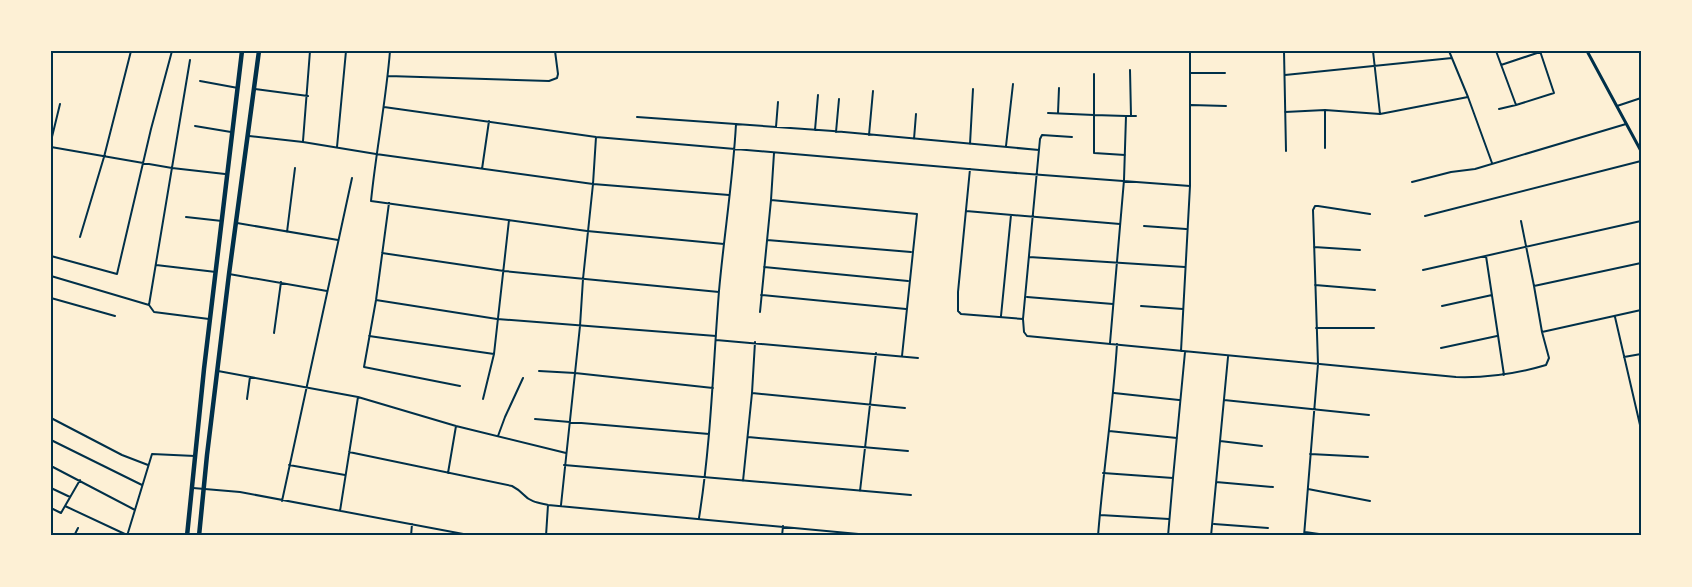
<svg xmlns="http://www.w3.org/2000/svg" width="1692" height="587" font-family="Poppins,sans-serif">
	<style>
		.lines { fill: none; stroke-linecap: round; stroke-linejoin: round }
		.minor { stroke: #003049; stroke-width: 2 }
		.tertiary { stroke: #003049; stroke-width: 3 }
		.primary { stroke: #003049; stroke-width: 4.5 }
		.neatline { fill: none; stroke: #003049; stroke-width: 2 }
	</style>
	<rect width="100%" height="100%" fill="#fdf0d5"/>
	<g class="lines">
		<path class="minor" d="M390 51C386 101 376 151 371 201L587 231 724 244
			M1284 51 1286 151
			M1373 51 1380 114
			M1449 51 1468 97 1492 163
			M1496 51 1516 105 1554 93 1540 51
			M1639 51 1641 55
			M1501 65 1543 51
			M1130 70 1131 116
			M1191 73H1225
			M1285 75 1452 58
			M388 76 549 81 557 78 558 74 555 51
			M200 81 238 88
			M255 89 308 96
			M1191 105 1226 106
			M1617 106 1641 98
			M384 107 596 137 1003 172 1190 186
			M1499 109 1516 105
			M1285 112 1325 110 1380 114 1468 97
			M1048 113 1094 115V74
			M1058 113 1059 88
			M1126 116H1136
			M637 117 833 131 1039 150
			M195 126 231 132
			M776 127 778 102
			M815 130 818 95
			M836 132 839 99
			M869 135 873 91
			M249 136 303 142 376 154 593 184 729 195
			M1072 137 1042 135 1040 139 1023 319 1024 332 1027 336 1456 377C1487 378 1516 374 1546 365L1549 358 1542 332 1641 310
			M914 139 916 114
			M51 141 60 104
			M303 141 310 51
			M970 144 973 89
			M1006 146 1013 84
			M51 147 172 168 225 174
			M337 147 346 51
			M1325 148V110
			M482 169 489 121
			M970 169 958 292V311L961 314 1023 319
			M1412 182 1451 172 1475 169 1626 124
			M771 200 917 214 902 356
			M389 203 376 300 364 367 460 386
			M966 211 1120 224
			M1425 216 1641 161
			M186 217 222 221
			M1521 221 1534 286
			M237 223 338 240
			M1144 226 1186 229
			M287 232 295 168
			M80 237 104 157 131 51
			M767 240 911 252
			M1314 247 1360 250
			M382 253 504 271 719 292
			M51 256 117 274 151 129 172 51
			M1486 256 1504 375
			M1029 257 1185 267
			M156 265 216 272
			M764 267 908 281
			M1423 270 1641 221
			M229 274 327 291
			M51 276 149 305 154 312 209 319
			M1315 285 1375 290
			M761 295 906 309
			M1027 297 1113 304
			M51 298 115 316
			M376 300 497 319 716 336
			M149 305 190 60
			M1141 306 1183 309
			M1442 306 1492 295
			M760 312 771 200 774 153
			M1001 316 1011 215
			M1615 317 1640 425
			M1316 328H1374
			M1542 332 1534 286 1641 263
			M274 333 281 282
			M369 336 494 354 483 399
			M716 340 918 358
			M1110 343 1124 180 1126 116 1094 115V153L1125 155
			M1441 348 1497 336
			M1181 351 1190 186V51
			M494 354 509 220
			M1624 357 1641 354
			M218 371 358 397 340 511
			M539 371 575 373 713 388
			M752 393 905 408
			M1114 393 1179 400
			M358 397 456 426 566 453
			M247 399 250 377
			M1224 400 1369 415
			M51 418 122 455 148 465
			M535 419 709 434
			M1109 431 1177 438
			M498 436 505 417 523 378
			M748 437 908 451
			M51 440 142 485
			M1220 441 1262 446
			M349 452 512 486C518 489 520 491 524 495 530 502 540 503 548 505L880 536
			M1310 454 1368 457
			M289 465 345 475
			M564 465 911 495
			M51 466 135 510
			M448 473 456 426
			M1103 473 1173 478 1185 352
			M743 481 752 393 755 342
			M1216 482 1273 487
			M51 488 70 497
			M193 488 240 492 474 536
			M1308 489 1370 501
			M860 491 876 353
			M282 501 352 178
			M561 505 580 326 583 279 593 184 596 137
			M65 506 80 480
			M51 508 61 513 65 506 127 535
			M1100 515 1169 519
			M699 518C711 443 713 367 719 291 724 235 733 180 736 124
			M1214 524 1268 528
			M1305 532 1333 536
			M74 536 78 528
			M127 536 152 454 195 456
			M411 536 412 524
			M546 536 548 505
			M782 536 783 526
			M1098 536C1103 472 1113 408 1117 344
			M1168 536 1173 478
			M1211 536 1228 357
			M1304 536 1318 364 1313 210 1315 206H1318L1370 214"/>
		<path class="tertiary" d="M1587 51 1641 151"/>
		<path class="primary" d="M187 536 204 369 242 51
			M199 536 207 455 229 274 259 51"/>
	</g>
	<rect width="1692" height="587" fill="none" stroke="#fdf0d5" stroke-width="105"/>
	<rect x="52" y="52" width="1588" height="482" class="neatline"/>
</svg>
